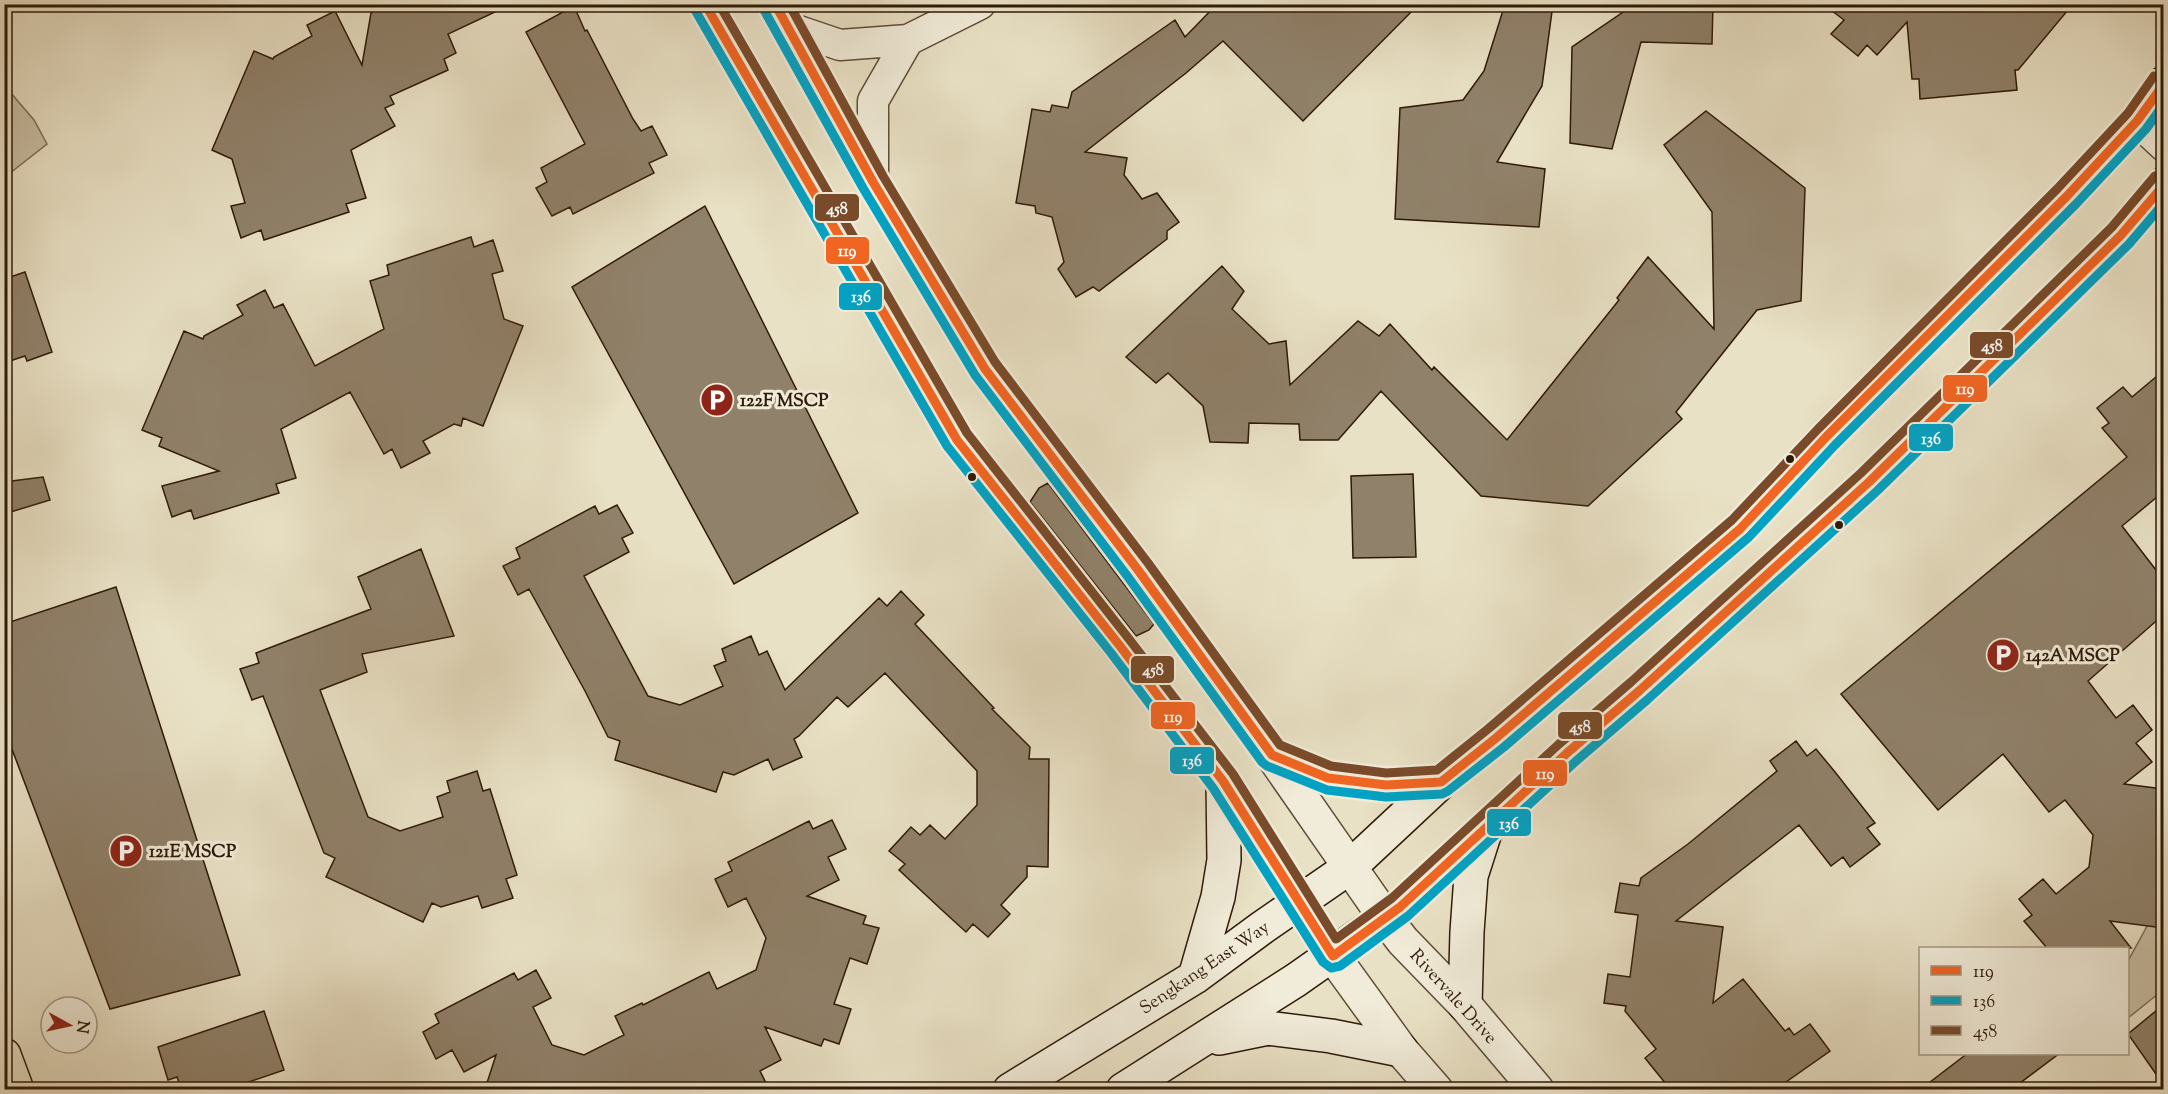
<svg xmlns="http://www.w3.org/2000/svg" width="2168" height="1094" font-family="'Sorts Mill Goudy',serif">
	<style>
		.green { fill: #c9bfa5; stroke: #7c6c56; stroke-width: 1.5 }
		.building { fill: #90816a; stroke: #2f1a08; stroke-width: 1.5 }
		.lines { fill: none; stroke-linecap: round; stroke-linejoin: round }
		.minor-casing { stroke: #5e4c37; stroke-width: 33 }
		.tertiary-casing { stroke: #5e4c37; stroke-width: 36 }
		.secondary-casing { stroke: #2f1a08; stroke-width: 36 }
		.primary-casing { stroke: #2f1a08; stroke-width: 36 }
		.minor { stroke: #f1ecd9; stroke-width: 30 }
		.tertiary { stroke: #f1ecd9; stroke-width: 33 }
		.secondary { stroke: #f1ecd9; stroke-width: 33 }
		.primary { stroke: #e9e1c5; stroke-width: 33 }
		.bus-1-casing { stroke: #f1ecd9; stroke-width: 14 }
		.bus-2-casing { stroke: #f1ecd9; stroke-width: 14 }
		.bus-3-casing { stroke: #f1ecd9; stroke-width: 14 }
		.bus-1 { stroke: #f26522; stroke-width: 9 }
		.bus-2 { stroke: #02a2c4; stroke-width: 9 }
		.bus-3 { stroke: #7a4b2a; stroke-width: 9 }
		.bus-dot { fill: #2f1a08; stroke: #f1ecd9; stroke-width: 2 }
		.labels { text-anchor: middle; stroke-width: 6; stroke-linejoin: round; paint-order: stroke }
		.poi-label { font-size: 18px; font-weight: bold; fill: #2f1a08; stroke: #f1ecd9; text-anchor: start }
		.street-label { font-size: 18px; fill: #2f1a08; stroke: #f1ecd9 }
		.line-badge { stroke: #f1ecd9; stroke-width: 2 }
		.badge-label { font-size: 16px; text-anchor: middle; font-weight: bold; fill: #fff }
	</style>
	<rect width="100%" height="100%" fill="#e9e1c5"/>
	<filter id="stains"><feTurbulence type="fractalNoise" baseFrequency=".00333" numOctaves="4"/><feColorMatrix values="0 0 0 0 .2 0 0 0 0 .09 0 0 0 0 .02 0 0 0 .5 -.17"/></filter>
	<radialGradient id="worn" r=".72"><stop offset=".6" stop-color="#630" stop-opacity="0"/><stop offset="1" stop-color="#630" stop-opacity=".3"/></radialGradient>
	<path class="green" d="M4 85 34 120 47 144 5 177Z
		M2163 897V990L2128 1018V961Z"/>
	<path class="building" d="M385 4H512L448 34 456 53 444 59 448 70 390 96 394 104 385 108 395 126 351 150 366 198 346 204 349 212 264 240 261 230 241 238 231 206 245 203 232 159 212 150 254 51 273 59 274 57 312 36 307 25 335 11 362 65 371 13Z
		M1217 4H1419L1303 121 1223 41 1186 73 1085 152 1127 158 1124 175 1142 199 1157 193 1179 222 1167 231V239L1099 291 1093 287 1076 297 1058 269 1064 262 1052 217 1036 213 1035 206 1016 203 1032 109 1050 112 1052 105 1068 108 1072 92 1175 20 1185 37Z
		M1505 4H1553L1542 86 1497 162 1545 169 1539 227 1395 219 1400 108 1463 100 1484 71Z
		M1635 4H1713L1712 44 1641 42 1612 149 1570 143 1572 47Z
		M1823 4H2073L2018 70H2015L2017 90 1920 99 1919 79H1912L1907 22 1877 55 1867 45 1858 56 1831 34 1844 20Z
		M574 6 585 31 587 30 633 119 641 131 652 126 667 155 649 163 654 173 573 214 570 207 552 216 536 188 547 182 541 168 585 144 526 32Z
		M1706 111 1805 188 1801 301 1757 310 1676 412 1682 419 1588 506 1481 496 1381 391 1338 440H1300L1299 424 1249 423 1248 443 1210 442 1203 406 1168 373 1156 383 1126 357 1222 266 1244 291 1232 309 1269 344 1286 341 1290 385 1358 321 1379 336 1390 324 1432 370 1434 367 1507 440 1619 300 1617 298 1648 257 1714 329 1712 212 1664 145Z
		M705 206 858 513 734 584 572 287Z
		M471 237 474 247 493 240 503 271 492 274 504 319 523 326 483 426 463 418 461 426 454 424 423 441 430 453 401 468 392 449 384 454 350 392 281 429 296 478 276 484 279 493 194 519 191 510 172 517 162 486 219 471 159 446 162 438 142 430 184 331 203 339 204 336 243 315 237 305 265 290 274 308 283 304 315 366 384 329 370 281 389 275 387 265Z
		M25 272 52 352 27 361 25 356 4 363V279Z
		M2163 371V492L2122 526 2163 579V615L2088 681 2116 718 2133 705 2152 730 2136 743 2152 762 2124 784 2163 789V928L2110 921 2131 948H2047L2024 921 2032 915 2019 899 2043 879 2056 894 2089 867 2093 835 2065 800 2049 812 2003 754 1938 810 1841 694 2127 457 2102 428 2109 423 2097 408 2123 387 2132 397Z
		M1413 474 1416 557 1353 558 1351 476Z
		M43 477 50 500 4 514V482Z
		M1048 483 1154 624 1149 630 1136 636 1030 502 1039 488Z
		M617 505 633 533 622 538 629 552 584 576 648 696 680 705 723 686 714 666 726 661 722 649 751 636 759 655 767 651 785 690 879 598 887 606 901 591 924 615 915 624 994 708 992 709 1030 747 1029 759H1049L1048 867 1027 866V877L1001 905 1010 914 988 937 973 924 966 932 943 911 899 870 905 864 889 851 911 827 920 835 930 825 945 839 977 805V771L885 673 848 707 837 697 799 736 794 739 802 757 773 770 768 759 734 775 723 772 716 792 615 760 620 741 608 737 585 691 529 589 518 595 503 566 520 558 516 548 595 506 599 514Z
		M421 549 454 636 362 654 367 672 320 690 368 817 400 831 443 817 437 797 450 792 447 781 477 771 483 791 490 789 517 875 506 879 513 898 482 908 478 896 441 907 432 903 423 922 326 877 335 858 324 853 263 696 252 700 240 669 259 663 256 653 371 609 358 577Z
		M116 587 240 975 110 1009 4 728V624Z
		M1796 741 1807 756 1816 749 1835 772 1875 823 1867 828 1880 844 1850 867 1843 857 1831 866 1799 825 1676 921 1723 927 1713 1003 1743 979 1785 1031 1789 1028 1794 1035 1810 1024 1830 1051 1776 1089H1670L1645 1058 1656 1049 1625 1011 1626 1006 1604 1003 1608 974 1630 977 1638 915 1615 912 1620 883 1639 886 1641 878 1688 844 1777 771 1770 761Z
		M832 820 846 849 828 857 839 880 807 896 866 916 863 924 879 928 867 964 850 958 834 1004 851 1009 839 1044 824 1039 821 1046 765 1027 781 1060 760 1071 769 1089H485L496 1055 464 1072 452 1050 436 1059 423 1032 439 1023 435 1014 514 973 518 980 536 970 551 998 533 1007 552 1045 584 1055 624 1035 615 1016 642 1003 643 1005 709 972 717 989 756 970 766 938 746 898 728 907 715 879 732 871 728 862 809 821 813 829Z
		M2163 1005V1084L2128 1034Z
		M264 1011 284 1070 228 1089H181L177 1077 168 1080 158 1047Z
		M1968 1053H2060L2012 1089H1921Z"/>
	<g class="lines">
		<defs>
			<path id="minor" d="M787 27 840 45 908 40 980 4
				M2137 121 2164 146
				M873 182V101L908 40"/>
			<path id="tertiary" d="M705 4 957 440 1120 646 1223 781 1333 956 1401 1050 1436 1090
				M775 4 873 182 985 369 1138 570 1272 755 1386 919 1403 941 1465 1005 1537 1090"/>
			<path id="secondary" d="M1272 755 1328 778 1386 785 1441 782
				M1195 977 1218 897 1224 860 1223 781
				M1465 1005 1467 932 1471 876 1486 829
				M1219 1038 1268 1028 1331 1036 1401 1050
				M1010 1090 1195 977 1263 927 1350 867 1441 782 1496 738 1740 529 1826 437 2067 196 2137 121 2164 83
				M1123 1090 1296 980 1400 907 1567 753 1639 691 1869 482 2121 235 2164 184"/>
			<path id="primary" d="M4 1055 17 1090"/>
		</defs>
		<use href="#minor" class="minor-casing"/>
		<use href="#tertiary" class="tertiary-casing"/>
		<use href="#secondary" class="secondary-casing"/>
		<use href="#primary" class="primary-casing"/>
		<use href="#minor" class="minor"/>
		<use href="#tertiary" class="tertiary"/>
		<use href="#secondary" class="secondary"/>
		<use href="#primary" class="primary"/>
		<defs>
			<path id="bus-1" d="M705 4 957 440 1120 646 1223 781 1333 956 1400 907 1567 753 1639 691 1869 482 2121 235 2164 185
				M775 4 873 182 985 369 1138 570 1272 755 1328 778 1386 785 1441 782 1496 738 1740 529 1826 437 2067 196 2137 121 2164 84"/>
			<path id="bus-2" d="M695 10 947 446 1111 653 1213 788 1323 962 1331 968 1340 966 1408 916 1575 762 1647 700 1877 491 2129 244 2164 203
				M764 10 863 188 975 375 1128 577 1262 762 1267 766 1327 790 1386 797 1442 794 1448 791 1504 747 1749 537 1835 445 2076 204 2146 129 2164 104"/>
			<path id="bus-3" d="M719 4 967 433 1129 639 1233 774 1336 939 1392 898 1559 744 1631 682 1861 473 2112 227 2155 176
				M789 4 883 176 995 362 1148 563 1280 745 1331 766 1386 773 1437 770 1488 729 1732 520 1818 429 2058 188 2128 113 2154 76"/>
		</defs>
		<use href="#bus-1" class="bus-1-casing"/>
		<use href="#bus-2" class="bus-2-casing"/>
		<use href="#bus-3" class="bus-3-casing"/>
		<use href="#bus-1" class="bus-1"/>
		<use href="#bus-2" class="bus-2"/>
		<use href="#bus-3" class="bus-3"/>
	</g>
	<defs>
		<symbol id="parking-disc" viewBox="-11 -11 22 22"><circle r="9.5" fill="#8f2418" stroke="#f1ecd9"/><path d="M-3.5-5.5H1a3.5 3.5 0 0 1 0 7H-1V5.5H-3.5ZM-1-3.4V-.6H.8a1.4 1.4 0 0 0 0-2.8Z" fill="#fff"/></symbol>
	</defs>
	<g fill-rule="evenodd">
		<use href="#parking-disc" x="698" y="381" width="38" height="38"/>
		<use href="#parking-disc" x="1984" y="636" width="38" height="38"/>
		<use href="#parking-disc" x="107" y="832" width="38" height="38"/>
	</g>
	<g class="bus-dot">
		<circle cx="1790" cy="459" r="5"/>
		<circle cx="972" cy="477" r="5"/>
		<circle cx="1839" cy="525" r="5"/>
	</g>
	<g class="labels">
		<g class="poi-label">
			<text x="740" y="406">122F MSCP</text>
			<text x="2026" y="661">142A MSCP</text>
			<text x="149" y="857">121E MSCP</text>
		</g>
		<g class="street-label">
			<text transform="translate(1204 967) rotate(-34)" y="6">Sengkang East Way</text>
			<text transform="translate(1454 996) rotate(48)" y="6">Rivervale Drive</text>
		</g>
	</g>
	<g class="line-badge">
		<rect x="814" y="193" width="46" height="29" rx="6" fill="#7a4b2a"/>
		<rect x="825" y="236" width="45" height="29" rx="6" fill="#f26522"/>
		<rect x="838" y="282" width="45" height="29" rx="6" fill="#02a2c4"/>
		<rect x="1969" y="331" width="45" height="28" rx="6" fill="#7a4b2a"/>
		<rect x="1942" y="374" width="46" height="29" rx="6" fill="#f26522"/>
		<rect x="1908" y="423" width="46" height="29" rx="6" fill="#02a2c4"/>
		<rect x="1130" y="655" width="45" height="29" rx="6" fill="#7a4b2a"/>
		<rect x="1150" y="701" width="46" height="29" rx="6" fill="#f26522"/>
		<rect x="1557" y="711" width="46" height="29" rx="6" fill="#7a4b2a"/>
		<rect x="1169" y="746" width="46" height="29" rx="6" fill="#02a2c4"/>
		<rect x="1522" y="759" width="46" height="28" rx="6" fill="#f26522"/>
		<rect x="1486" y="808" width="46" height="29" rx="6" fill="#02a2c4"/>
	</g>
	<g class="badge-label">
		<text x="837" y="214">458</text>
		<text x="847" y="256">119</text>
		<text x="861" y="302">136</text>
		<text x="1992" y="351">458</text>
		<text x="1965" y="394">119</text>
		<text x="1931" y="444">136</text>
		<text x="1153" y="675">458</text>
		<text x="1173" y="722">119</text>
		<text x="1580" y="732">458</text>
		<text x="1192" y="766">136</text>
		<text x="1545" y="779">119</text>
		<text x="1509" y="829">136</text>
	</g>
	<rect width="2168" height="1094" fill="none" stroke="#e9e1c5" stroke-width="24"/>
	<rect x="6" y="6" width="2156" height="1082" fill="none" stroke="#2f1a08" stroke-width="3"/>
	<rect x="12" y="12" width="2144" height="1070" fill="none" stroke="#2f1a08" stroke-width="1.5"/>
	<rect x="1919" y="947" width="210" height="108" fill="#f1ecd9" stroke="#a39885" stroke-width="1.5"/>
	<rect x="1931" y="966" width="30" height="9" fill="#f26522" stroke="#a39885" stroke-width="1.5"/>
	<text x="1973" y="977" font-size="18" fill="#2f1a08">119</text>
	<rect x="1931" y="996" width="30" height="9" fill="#02a2c4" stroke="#a39885" stroke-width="1.5"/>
	<text x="1973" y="1007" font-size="18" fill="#2f1a08">136</text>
	<rect x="1931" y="1026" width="30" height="9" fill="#7a4b2a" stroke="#a39885" stroke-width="1.5"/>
	<text x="1973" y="1037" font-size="18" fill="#2f1a08">458</text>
	<g transform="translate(69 1025) rotate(98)"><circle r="28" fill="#f1ecd9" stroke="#a39885" stroke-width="1.5"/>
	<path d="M0-4.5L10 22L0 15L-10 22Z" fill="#8f2418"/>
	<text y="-9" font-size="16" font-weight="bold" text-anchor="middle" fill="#2f1a08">N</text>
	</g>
	<rect width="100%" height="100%" filter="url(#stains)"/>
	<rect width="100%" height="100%" fill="url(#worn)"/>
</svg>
